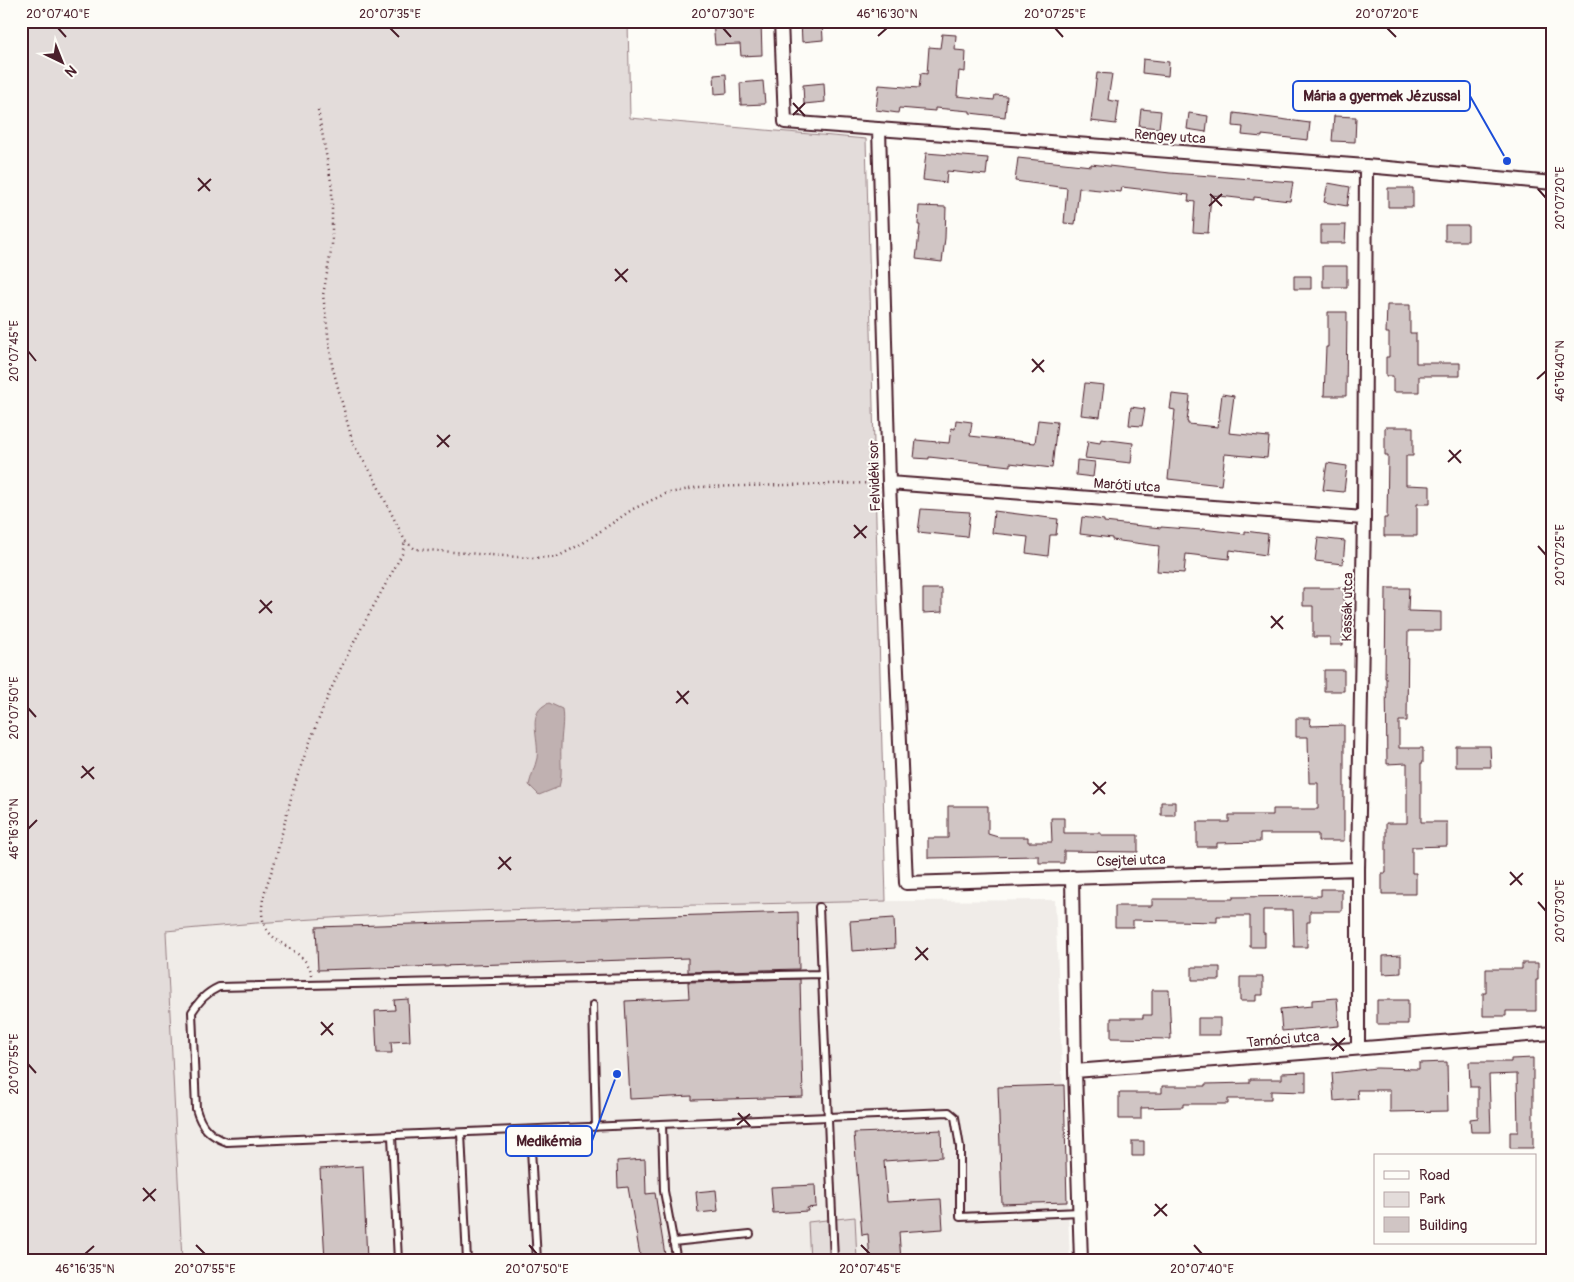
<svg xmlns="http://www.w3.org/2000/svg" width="1574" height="1282" font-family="Pangolin,sans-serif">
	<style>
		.built { fill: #f0ece8 }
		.green { fill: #e3dcda; stroke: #967e82 }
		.water { fill: #c0b1b1; stroke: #91777b }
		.building { fill: #d0c5c4; stroke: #4a1f2b }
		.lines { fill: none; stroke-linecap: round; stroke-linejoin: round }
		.lane-casing { stroke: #4a1f2b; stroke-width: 10 }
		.street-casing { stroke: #4a1f2b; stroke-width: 16 }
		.path { stroke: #4a1f2b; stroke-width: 2.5; stroke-dasharray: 1 4; stroke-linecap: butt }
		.lane { stroke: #fdfcf7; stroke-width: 6 }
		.street { stroke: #fdfcf7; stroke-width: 12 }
		.ticks { fill: none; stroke: #4a1f2b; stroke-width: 2 }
		.labels { text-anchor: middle; stroke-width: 4; stroke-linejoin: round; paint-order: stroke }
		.street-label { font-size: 14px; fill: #4a1f2b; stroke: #fdfcf7 }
		.leader { fill: none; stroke: #1d4ed8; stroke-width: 2 }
		.callout-dot { fill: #1d4ed8; stroke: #fdfcf7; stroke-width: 2 }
		.callout { fill: #fdfcf7; stroke: #1d4ed8; stroke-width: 2 }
		.callout-label { font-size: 15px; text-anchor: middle; font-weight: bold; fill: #4a1f2b }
		.neatline { fill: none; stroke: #4a1f2b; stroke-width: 2 }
		.ticks-label { font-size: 12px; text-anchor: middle; fill: #4a1f2b }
	</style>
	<rect width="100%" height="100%" fill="#fdfcf7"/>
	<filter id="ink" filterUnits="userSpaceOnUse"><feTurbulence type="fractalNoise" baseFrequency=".02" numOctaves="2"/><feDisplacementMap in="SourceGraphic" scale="10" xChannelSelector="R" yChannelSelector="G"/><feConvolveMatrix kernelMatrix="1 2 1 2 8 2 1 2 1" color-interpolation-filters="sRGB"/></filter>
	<g filter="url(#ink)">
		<path class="built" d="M1055 900 1070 1261H857L855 1217 808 1222 810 1261H182L165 931 263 921 437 912 886 901Z"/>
		<path class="green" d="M21 21H628L630 118 866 139 886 901C646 907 405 907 166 931L182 1261H21Z
			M855 1217 857 1261H810L808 1222Z"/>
		<path class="water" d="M549 703 562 709C564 722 561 734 561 746 560 761 563 773 559 787L539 795 529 785C531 776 535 767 537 758 540 738 525 712 549 703Z"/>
		<path class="building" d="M713 21H761L762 55 741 56 740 44 715 45Z
			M801 21H822L823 40 802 42Z
			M942 34 956 35 955 50 966 51 965 72 959 71 957 96 994 100 995 95 1007 96 1005 117 970 113V111L935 108V111L899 108 898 113 876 110 879 85 919 88 921 73 927 74 929 47 940 48Z
			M1143 59 1169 62 1168 76 1142 73Z
			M1097 73 1112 74 1108 100 1119 102 1116 124 1091 121Z
			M726 74 727 93 715 94 714 75Z
			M763 81 765 104 741 105 740 83Z
			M824 83 825 102 804 104 803 85Z
			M1141 109 1161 111 1159 128 1139 126Z
			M1189 113 1208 116 1206 132 1187 129Z
			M1234 113 1310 123 1308 140 1262 135V137L1242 135 1243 127 1233 126Z
			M1334 116 1356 117 1355 142 1332 141Z
			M926 153 988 158 986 175 947 171 946 183 923 180Z
			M1018 158 1091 166V164L1170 173 1293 182 1290 201 1254 197V200L1211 195 1208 233 1193 232 1195 202 1188 201 1189 195 1122 187 1121 192 1079 188 1075 224 1064 223 1067 188 1015 181Z
			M1328 183 1350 187 1347 206 1324 202Z
			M1388 188H1413V207H1388Z
			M919 206 946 207 945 238 942 262 916 259 920 225H918Z
			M1321 225H1346L1345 243H1321Z
			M1445 225H1468V241H1445Z
			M1323 266H1347V287H1323Z
			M1294 276H1311V289H1294Z
			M1387 305H1410V333H1416V363H1460V376H1419V392H1393V376H1386V357H1389V333H1386Z
			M1328 312H1347L1346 396H1324L1326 347H1328Z
			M1085 383 1104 385 1100 417 1081 415Z
			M1172 394 1190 396 1187 422H1188V424L1218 427 1222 394 1234 396 1229 433 1269 437 1267 458 1225 454 1221 485 1168 479 1175 410 1170 409Z
			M1131 407 1145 409 1142 426 1129 425Z
			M956 420 972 422 970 436 1035 443 1038 420 1057 422 1052 468 1010 463V466L929 457V459L914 458 916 440 949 443 951 428 955 429Z
			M1385 427H1413V456H1406V485L1430 486V504H1417V536H1384V518H1387L1388 455H1385Z
			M1101 439 1133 443 1131 463 1085 458 1088 441 1100 443Z
			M1077 460 1095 462 1093 477 1076 475Z
			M1327 463 1347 466 1344 492 1323 490Z
			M921 509 970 512 967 537 918 532Z
			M994 511 1058 519 1056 535H1050L1048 556 1026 553 1028 537 992 533Z
			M1082 517 1104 520V522L1161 528V527L1202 530V529L1245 534V531L1268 534 1266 555 1230 550 1229 559 1186 554 1184 573 1157 571 1159 546 1112 540V538L1080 534Z
			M1318 538 1345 541 1343 564 1315 561Z
			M1303 588H1344L1343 645H1330V637H1313V606H1303Z
			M1386 588H1409L1408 611 1441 612V631H1408L1407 721H1399V748H1423V763H1421V822H1447V846L1412 847V873H1416V894H1382V873H1386V823H1407V763L1387 764 1386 678H1385Z
			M923 589H942V612L923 613Z
			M1324 670H1344V691H1324Z
			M1296 718H1311L1310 726 1344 725V841H1318V834H1260V842L1217 843V847H1197V822H1229V815H1273V809H1318V783H1309L1308 737H1296Z
			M1456 746H1490L1491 767H1456Z
			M1161 802H1175V815H1161Z
			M948 806H988V834L998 837H1028V842H1052L1051 818H1064V833H1101V835H1138V852L1064 851V863H1039V856L928 858V838H948Z
			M1321 889H1342V911H1310V922H1307V947H1294L1293 910H1263V933H1265V947H1250V916H1217V922L1133 920V927H1115V906H1152V899H1233V897L1321 896Z
			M798 912 799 969 688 972V958L318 970 316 927Z
			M894 918 895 948 852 951 850 921Z
			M1401 955V973L1383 974V956Z
			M1522 963H1538V980H1536V1011H1506V1016H1483V993H1486V969H1522Z
			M1192 967H1220V980H1192Z
			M1240 977H1263V995H1256V1001H1240Z
			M800 979 803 1097 692 1100V1096L630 1099 625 1001 689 998 688 982Z
			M1152 990H1169L1171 1039 1111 1038V1018H1143V1015H1152Z
			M1337 998 1339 1026 1282 1031 1280 1009 1312 1006V1000Z
			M408 999 410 1041 391 1042 392 1053H377L375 1011 395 1010 394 1000Z
			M1377 1000H1408V1024H1377Z
			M1198 1018H1220V1035H1198Z
			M1533 1058V1148H1510V1132H1518L1517 1074 1489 1075 1491 1132H1471L1470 1119 1478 1118V1087H1470L1469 1062H1511V1059Z
			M1447 1062 1448 1111 1390 1112V1090H1357L1358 1099 1334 1101 1332 1073 1376 1068 1419 1069V1063Z
			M1306 1072V1092L1271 1091V1099H1228V1104H1183V1107L1141 1108V1119H1119V1093H1162V1086H1205V1084L1250 1083V1079H1282V1073Z
			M1064 1085 1067 1202 1002 1204 998 1087Z
			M941 1130 942 1157 884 1161 887 1202 941 1199 943 1229 899 1232 901 1261H870L868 1234 862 1235 854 1133 883 1132V1133Z
			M1132 1141H1144V1156H1132Z
			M645 1159 646 1194 655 1193 666 1261H641L628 1187 618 1188 617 1161Z
			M363 1166 367 1261H325L320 1169Z
			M815 1185 816 1207 807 1208 808 1211 773 1213 771 1187Z
			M716 1190 718 1211 698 1213 696 1192Z"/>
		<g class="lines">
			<defs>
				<path id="lane" d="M819 907 834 1261
					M821 974 219 987C206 993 200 1000 192 1012L196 1109C201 1127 210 1136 227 1142L949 1112 955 1117 960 1147V1217L1080 1212
					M593 1005 596 1127
					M662 1124 664 1191 677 1261
					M530 1130 537 1261
					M461 1133 467 1261
					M392 1136 398 1261
					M673 1242 750 1234"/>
				<path id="street" d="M781 21 785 122 1366 166 1553 183
					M879 129 889 483 906 883 1358 869
					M889 483 1364 518
					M1072 877 1075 1071 1081 1261
					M1358 1048V869L1364 518 1366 166
					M1075 1071 1553 1033"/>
			</defs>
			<use href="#lane" class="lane-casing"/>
			<use href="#street" class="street-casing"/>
			<path class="path" d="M318 110 332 187V246L323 295 332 365 353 444 372 474 405 541 415 549 530 558 557 557 583 543 633 509 665 494 699 487 875 483
				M312 975C306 947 269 947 263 920 258 898 272 875 277 854 282 833 287 812 293 791 301 763 313 734 324 706 345 654 376 603 402 554L405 541"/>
			<use href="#lane" class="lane"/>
			<use href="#street" class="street"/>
		</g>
	</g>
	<path class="ticks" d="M58 28 66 37M390 28 399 37M723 28 731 37M1055 28 1063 37M1387 28 1396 37M878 36 887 28M793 103 805 116M793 115 805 103M198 178 210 191M1538 189 1546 198M198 191 211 179M1210 194 1222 206M1209 206 1222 194M615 269 627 282M615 281 628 269M28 351 36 361M1032 359 1044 372M1032 372 1044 360M1537 379 1546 371M437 435 449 447M437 447 450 435M1449 450 1461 463M1448 462 1461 450M854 525 866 538M854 538 867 526M1538 546 1546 555M260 600 272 613M259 613 272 601M1271 616 1283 629M1271 628 1283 616M677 691 688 704M676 703 689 691M28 708 36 717M82 766 94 779M81 778 94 767M1093 782 1105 794M1093 794 1106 782M28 829 37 820M499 857 511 870M498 869 511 857M1510 872 1522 885M1510 885 1523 873M1538 902 1546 911M916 947 928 960M915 960 928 948M321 1022 333 1035M321 1035 333 1023M1332 1038 1344 1051M1332 1050 1345 1038M28 1064 36 1073M738 1113 750 1126M737 1125 750 1114M143 1188 155 1201M143 1201 156 1189M1155 1204 1167 1216M1154 1216 1167 1204M196 1245 205 1254M529 1245 537 1254M861 1245 870 1254M1194 1245 1202 1254M85 1254 94 1246"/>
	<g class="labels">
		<g class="street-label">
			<text transform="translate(1170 136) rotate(4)" y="5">Rengey utca</text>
			<text transform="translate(874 476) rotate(-92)" y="5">Felvidéki sor</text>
			<text transform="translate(1127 485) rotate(4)" y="5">Maróti utca</text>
			<text transform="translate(1347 607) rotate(-89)" y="5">Kassák utca</text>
			<text transform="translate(1131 860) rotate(-2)" y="5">Csejtei utca</text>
			<text transform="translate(1283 1039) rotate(-5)" y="5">Tarnóci utca</text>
		</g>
	</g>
	<path class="leader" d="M1507 161L1470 96M617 1074L592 1141"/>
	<g class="callout-dot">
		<circle cx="1507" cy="161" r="5"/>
		<circle cx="617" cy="1074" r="5"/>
	</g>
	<g class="callout">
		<rect x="1293" y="81" width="177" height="30" rx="5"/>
		<rect x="506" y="1126" width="86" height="30" rx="5"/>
	</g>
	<g class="callout-label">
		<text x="1382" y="101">Mária a gyermek Jézussal</text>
		<text x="549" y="1146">Medikémia</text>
	</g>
	<rect width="1574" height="1282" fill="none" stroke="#fdfcf7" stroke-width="55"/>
	<rect x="1374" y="1154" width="162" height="90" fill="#fdfcf7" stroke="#b5a4a5"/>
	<rect x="1384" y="1171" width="25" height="8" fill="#fdfcf7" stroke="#b5a4a5"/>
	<text x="1419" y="1180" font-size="15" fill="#4a1f2b">Road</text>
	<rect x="1384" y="1192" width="25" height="15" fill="#e3dcda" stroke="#b5a4a5"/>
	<text x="1419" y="1204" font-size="15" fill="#4a1f2b">Park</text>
	<rect x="1384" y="1217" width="25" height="15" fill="#d0c5c4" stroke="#b5a4a5"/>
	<text x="1419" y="1230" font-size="15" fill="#4a1f2b">Building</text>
	<g transform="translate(62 62) rotate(137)" stroke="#fdfcf7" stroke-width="4" paint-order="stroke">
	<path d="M0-4L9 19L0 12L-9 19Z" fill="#4a1f2b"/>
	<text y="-8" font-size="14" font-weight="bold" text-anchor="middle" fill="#4a1f2b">N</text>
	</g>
	<rect x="28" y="28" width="1518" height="1226" class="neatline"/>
	<g class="ticks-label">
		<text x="58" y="18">20°07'40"E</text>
		<text x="390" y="18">20°07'35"E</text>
		<text x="723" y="18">20°07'30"E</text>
		<text x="887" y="18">46°16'30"N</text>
		<text x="1055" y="18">20°07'25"E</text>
		<text x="1387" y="18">20°07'20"E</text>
		<text transform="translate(1560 198) rotate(-90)" y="4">20°07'20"E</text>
		<text transform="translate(14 351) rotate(-90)" y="4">20°07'45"E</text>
		<text transform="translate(1560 371) rotate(-90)" y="4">46°16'40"N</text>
		<text transform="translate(1560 555) rotate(-90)" y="4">20°07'25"E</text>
		<text transform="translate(14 708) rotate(-90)" y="4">20°07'50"E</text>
		<text transform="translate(14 829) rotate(-90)" y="4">46°16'30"N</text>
		<text transform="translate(1560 911) rotate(-90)" y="4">20°07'30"E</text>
		<text transform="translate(14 1064) rotate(-90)" y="4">20°07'55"E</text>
		<text x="85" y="1273">46°16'35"N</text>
		<text x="205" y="1273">20°07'55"E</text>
		<text x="537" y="1273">20°07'50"E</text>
		<text x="870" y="1273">20°07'45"E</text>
		<text x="1202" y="1273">20°07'40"E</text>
	</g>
</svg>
